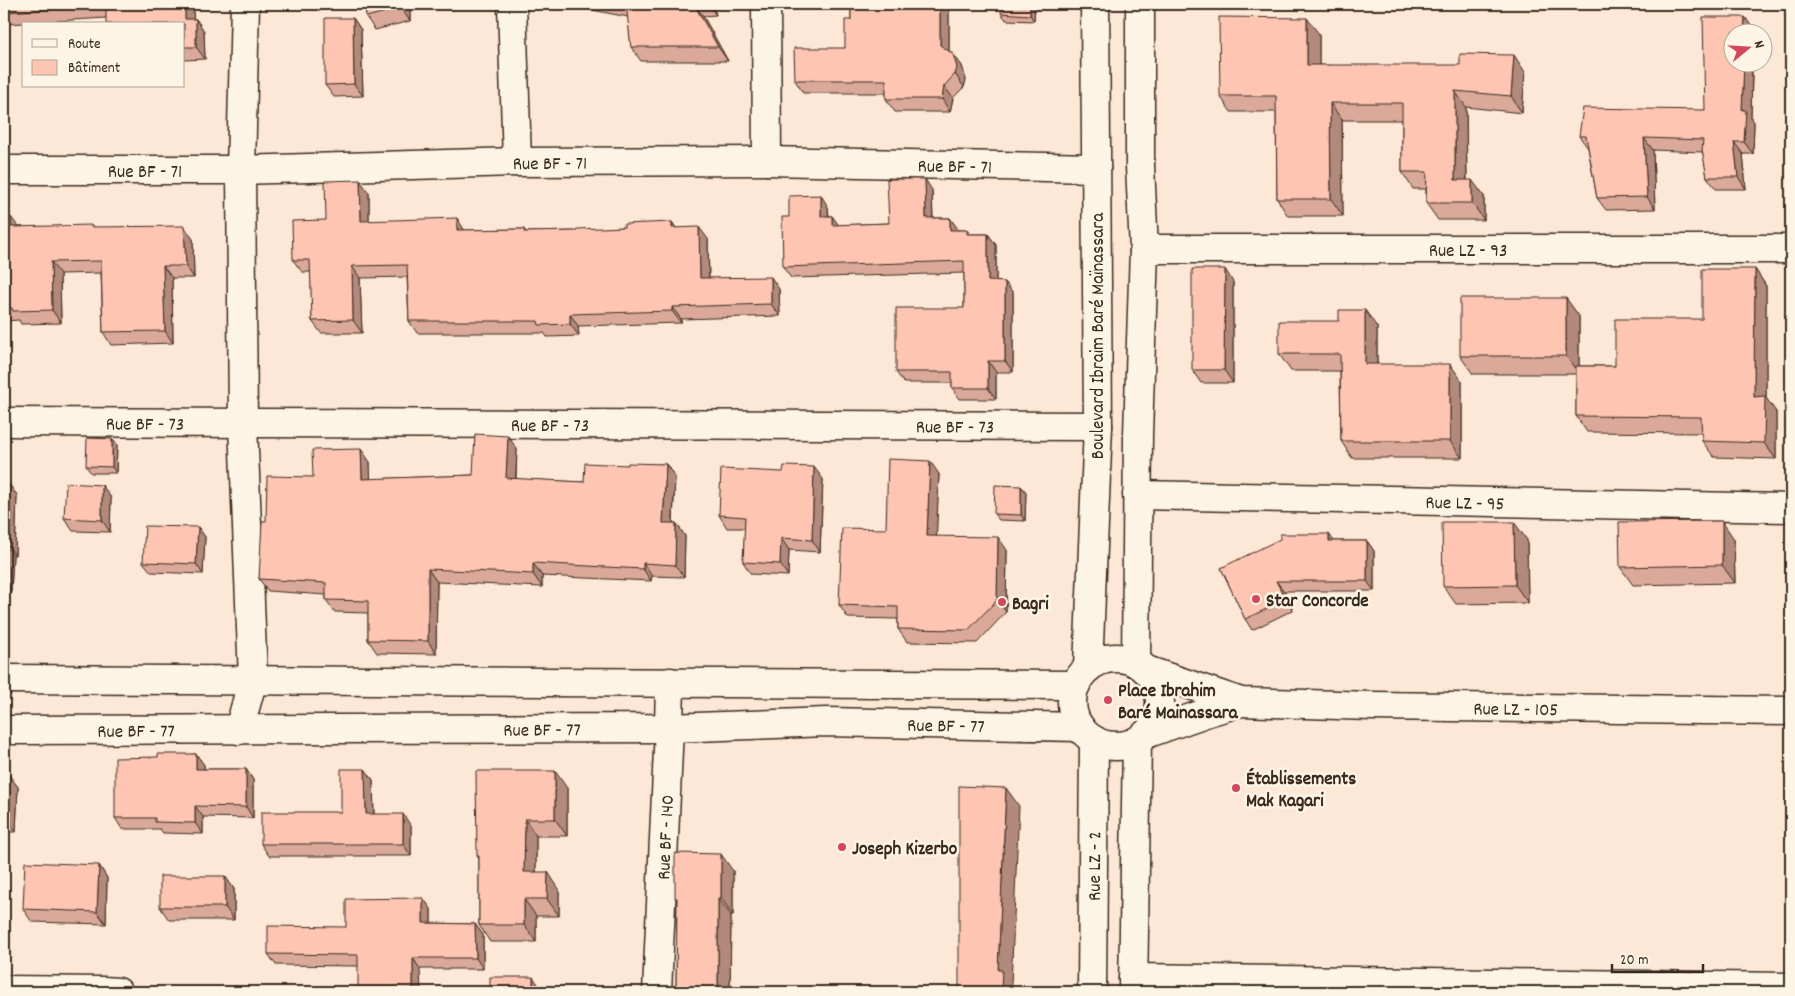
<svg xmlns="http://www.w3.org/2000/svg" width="1795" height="996" font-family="Dekko,sans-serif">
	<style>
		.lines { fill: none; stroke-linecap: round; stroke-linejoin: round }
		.minor-casing { stroke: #3b2a1e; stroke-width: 31 }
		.secondary-casing { stroke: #3b2a1e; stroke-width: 31 }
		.minor { stroke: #fcf5e5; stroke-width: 28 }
		.secondary { stroke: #fcf5e5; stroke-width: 28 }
		.wall { fill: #daa99a; stroke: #3b2a1e }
		.shaded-wall { fill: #b28a7d; stroke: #3b2a1e }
		.building { fill: #fec5b3; stroke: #3b2a1e }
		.poi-dot { fill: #d1495b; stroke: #fcf5e5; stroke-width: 2 }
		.labels { text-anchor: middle; stroke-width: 5; stroke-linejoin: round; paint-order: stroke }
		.street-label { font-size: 19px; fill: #3b2a1e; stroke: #fcf5e5 }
		.poi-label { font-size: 19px; font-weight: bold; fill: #3b2a1e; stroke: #fcf5e5; text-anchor: start }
	</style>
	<rect width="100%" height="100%" fill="#fde7d6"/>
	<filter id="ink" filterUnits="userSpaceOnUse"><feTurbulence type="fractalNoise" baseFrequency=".02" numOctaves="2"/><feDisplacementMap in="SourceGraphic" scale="10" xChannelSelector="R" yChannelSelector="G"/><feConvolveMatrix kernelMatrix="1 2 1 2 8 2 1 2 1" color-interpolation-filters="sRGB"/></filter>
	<g filter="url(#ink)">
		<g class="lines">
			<defs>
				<g id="minor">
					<path d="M512 4 517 162"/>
					<path d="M766 4 767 161"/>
					<path id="s1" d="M4 170H241L517 162 767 161 1096 168"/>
					<path id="s2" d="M1144 249H1791"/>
					<path id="s3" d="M4 422 1098 426"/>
					<path id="s4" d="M1137 495 1791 508"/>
					<path d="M239 730 253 679 243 424 241 170 245 4"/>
					<path d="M1133 978 1791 987"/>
					<path d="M4 990 103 991 118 992"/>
					<path id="s5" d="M657 992 669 728 670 682"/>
				</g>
				<g id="secondary">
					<circle cx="1116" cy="702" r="44"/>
					<path d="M1136 663 1138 434 1144 249 1140 166V4"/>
					<path d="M1088 668 1098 426 1095 4"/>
					<path id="s6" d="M1146 670 1241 702 1372 706 1791 711"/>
					<path d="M4 679 1076 685"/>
					<path id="s7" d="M4 730 669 728 826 722 1080 727"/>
					<path d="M1146 734 1208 712 1241 702"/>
					<path id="s8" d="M1092 992 1094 740"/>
					<path d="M1133 992 1137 741"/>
				</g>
			</defs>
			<use href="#minor" class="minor-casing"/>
			<use href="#secondary" class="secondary-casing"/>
			<use href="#minor" class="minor"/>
			<use href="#secondary" class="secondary"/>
		</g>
		<path class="wall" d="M4 4H193V19H196L204 31 205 59 184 60V24L106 18 7 24 6 82H4Z
			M365 4H410V21L375 30 366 17Z
			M583 4H712L716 15 703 16 728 61H641L631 47 628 17 587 9Z
			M851 4H949V51L953 54 962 66 966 80 964 87 953 98 950 112H895L886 99V93H803L795 80 845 48 851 20Z
			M1035 4 1034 21 1006 20 1001 13Z
			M1745 17 1753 29 1751 118 1754 122 1753 154H1743L1746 189H1716L1707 177 1703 152 1653 150 1655 209 1606 210 1597 198 1588 148 1579 136 1705 110Z
			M353 18 361 30 363 96 334 97 325 85Z
			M1319 34V65L1525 72 1522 113 1466 107 1467 180 1484 196V220H1438L1426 203V189H1413L1402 172V120H1342L1343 216H1288L1277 199 1276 112H1231L1220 96Z
			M932 190 933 218H950L958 230H967L970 234H988L996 245V282H1005L1013 293V372H996V399H960L952 388V383H904L896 372 964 308V273L791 278 783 267 789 217 828 207 829 216H832L838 225 889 223Z
			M369 193V221L465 230 524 229 526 232 577 231 624 227 672 222 676 228 708 239 709 278 779 289 780 316 681 319V323L578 326 579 336 547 337 544 333H417L409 321 407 277 360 278 362 333H321L312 321 311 272H302L293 260 326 220Z
			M4 217 18 227H92L193 239 194 278H172L173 343 111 345 103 332 101 273 60 274 61 323 21 324 19 320 4 321Z
			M1755 269 1766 286V398L1776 412V459L1714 457 1702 441V433L1587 432 1576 416V374H1473L1460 356 1579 316V366H1615L1702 319Z
			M1233 282V383H1201L1192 370Z
			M1377 327V364L1462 381V458H1352L1341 441 1340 371H1291L1279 354Z
			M112 439 117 445 116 473H91L86 466Z
			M517 449 516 479 584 482 628 465 666 464 675 477 673 523H676L685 536 684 577 652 576 651 581 542 576V587L437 582 436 654 377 653 368 640V613L335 612 326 600V595L268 591 259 579 266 521 313 477 370 462V479L473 475Z
			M939 474 936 536 1007 550 1006 612 977 643 907 642 898 629V619L848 618 839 605 886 529Z
			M823 479 820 552 789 550 788 576 751 574 743 562 745 528H727L719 515Z
			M4 483H8L17 495 15 555H13L11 593 4 592Z
			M102 485 111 498 110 532 73 531 64 518Z
			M1021 486 1026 492 1025 521 999 520 994 514Z
			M198 527 205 537 203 574 151 572 143 562Z
			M1734 539 1735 583 1633 585 1620 567Z
			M1527 540 1528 603 1456 604 1443 586Z
			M1334 541H1367L1374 551V591H1284L1293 610 1252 630 1245 619 1221 568Z
			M196 754 204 765V769H246L253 780V818L203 817V834L163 833 160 829H122L115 818 158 757Z
			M365 769 373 780 374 814 411 826V856H269L261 844 341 812Z
			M4 770 18 787 16 832H4Z
			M567 788V836H536V872L559 889V916H536V942H490L479 925V859L477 856Z
			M99 865 107 878 106 924 32 922 23 909Z
			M733 871V915H731L730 992H676L677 900 675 898Z
			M225 876 234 889V920H169L160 907Z
			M423 898 431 909V923L475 924 483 935V969H420L358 966 276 965 268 954 346 927Z"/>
		<path class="shaded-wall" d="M185 4H193L194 32 185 19Z
			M401 4H410V21L401 8Z
			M694 4 703 16 728 61 718 47Z
			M708 4H712L716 15Z
			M940 4H949V57L940 45Z
			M1030 4H1035L1034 21 1030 15Z
			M1745 17 1753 29V32H1744Z
			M353 18 361 30 363 96 354 84Z
			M1307 18 1319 34V81L1307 65Z
			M4 19 7 24 6 82 4 79Z
			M196 19 204 31 205 59 196 47Z
			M953 54 962 66 966 80 964 87 955 74Z
			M1514 55 1525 72 1522 113 1511 96Z
			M1744 62H1752L1751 118 1754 122 1753 154 1744 142 1742 110Z
			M944 86 953 98 950 112 942 99Z
			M1455 91 1466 107 1467 196 1455 180Z
			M1330 103 1342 120 1343 216 1331 199Z
			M1644 138 1653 150 1655 209 1647 197Z
			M1734 142 1743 154 1746 189 1738 177Z
			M925 179 932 190 933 229 926 218Z
			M360 180 369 193V233L361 221Z
			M1472 180 1484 196V220L1472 203Z
			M821 195 828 207 829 227 821 216Z
			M832 216 840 227 832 225Z
			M11 217 20 229 11 227Z
			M457 218 465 231 457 230Z
			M950 218 958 229V241L950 230Z
			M672 222 680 234 672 228Z
			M184 226 193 239 194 278 186 266Z
			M699 227 708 239 709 291 700 278Z
			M988 234 996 245V293L988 281Z
			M51 262 60 274 61 323 52 310Z
			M163 266 172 278 173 343 165 331Z
			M352 266 360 278 362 333 353 320Z
			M1225 269 1233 282V383L1224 370Z
			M1755 269 1766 286V398L1776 412V459L1764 443 1754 397Z
			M771 277 779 289 780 316 771 304Z
			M1005 282 1013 293V372L1005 361Z
			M1566 298 1579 316V374L1566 356Z
			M672 307 681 319V323L672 311Z
			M1365 310 1377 327V381L1365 364Z
			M570 314 578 326 579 336 570 324Z
			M988 361 996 372V399L988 388Z
			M1450 364 1462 381V458L1450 441Z
			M508 436 517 449 515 491 506 478Z
			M112 439 117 445 116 473 112 467Z
			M361 449 370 462 371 492 362 479Z
			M930 461 939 474 936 548 927 536Z
			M666 464 675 477 672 536 663 523Z
			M814 467 823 479 820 552 812 540Z
			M8 483 17 495 15 555 6 543Z
			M102 485 111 498 110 532 102 520Z
			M1021 486 1026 492 1025 521 1021 515Z
			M1722 521 1734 539 1735 583 1722 565Z
			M1514 522 1527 540 1528 603 1515 585Z
			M676 523 685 536 684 577 675 565Z
			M198 527 205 537 203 574 196 564Z
			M1329 534 1336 544 1329 541Z
			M998 537 1007 550 1006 612 997 600Z
			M781 538 789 550 788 576 780 564Z
			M1367 541 1374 551V591L1367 581Z
			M4 543 13 555 11 593 4 582Z
			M533 563 542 576V587L533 574Z
			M643 563 652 576 651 581 643 569Z
			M428 569 437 582 436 654 428 641Z
			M1276 581 1284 591 1293 610 1286 600Z
			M196 754 204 765V780L196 769Z
			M246 769 253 780V818L246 807Z
			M365 769 373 780 374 826 366 814Z
			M6 771 18 787 16 832 4 816Z
			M555 771 567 788V836L555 819Z
			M1006 788 1019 806 1011 984 1015 988V992H1001L998 970Z
			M195 806 203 817V834L195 823Z
			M403 814 411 826V856L403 844Z
			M525 819 536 836V889L524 872Z
			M721 854 733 871V915L721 898Z
			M99 865 107 878 106 924 97 912Z
			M548 872 559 889V916L547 899Z
			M225 876 234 889V920L225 907Z
			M423 898 431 909V934L423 923Z
			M718 898 731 915 730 992H718Z
			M524 899 536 916V942L524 925Z
			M475 924 483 935V969L476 958Z
			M413 958 420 969 421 992H413Z
			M533 977 542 990V992H533Z"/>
		<path class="building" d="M4 4H185V19H196V47H184V24H106V6L4 12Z
			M365 4H401V8L366 17Z
			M624 4H694L718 47H631L626 4Z
			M851 4H940V45L953 54 957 68 955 74 944 86 942 99H886V80H795L794 48H845V20H851Z
			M1002 4H1030V15L1001 13Z
			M1219 17 1307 18V65H1460V54L1514 55 1511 96 1455 91V180H1472V203H1426L1427 172H1402V103H1330L1331 199H1277L1276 96H1220Z
			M1703 17H1745L1744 32H1732V62H1744L1742 110H1746L1744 142H1734L1738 177H1707L1702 150 1703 140 1644 138 1647 197 1597 198 1586 136H1579L1583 108 1705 110Z
			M325 18H353L354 84 325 85Z
			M887 179H925L926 218H950V230H967V234H988V281L1005 282V361H988V388H952V372H896V308H964V261L783 267 782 217H789V196L821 195V216H832V225L889 223Z
			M360 180 361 221 457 218V230L524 229V232L577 231V229L624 227V224L672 222V228L699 227 700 278 771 277V304L672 307V311L570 314V324L539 325 538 321H409L407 265 352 266 353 320 312 321 310 260H293L292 221 326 220 325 181Z
			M4 217H11V227L91 225V227L184 226 186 266H163L165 331 103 332 101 261 51 262 52 310 13 311 12 308H4Z
			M1192 269H1225L1224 370H1192Z
			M1702 269H1755L1754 397 1765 396 1764 443 1702 441 1701 417 1576 416V366H1615V319H1702Z
			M1460 298H1566V356H1460Z
			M1339 310H1365V364H1450V441H1341L1340 354H1279V321H1339Z
			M475 434 508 436 506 478 584 482 585 463 628 465V463L666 464 663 523H676L675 565 643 563V569L533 563V574L428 569V641L368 640V601L326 600V583L259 579 262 521H266L267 476 313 477 312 450 361 449 362 479 473 475Z
			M87 438 112 439V467L86 466Z
			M888 459 930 461 927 536 998 537 997 600 968 630 898 629V607L839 605 842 528 886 529Z
			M784 466 814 467 812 540 781 538 780 564 743 562 745 517 719 515 721 469 783 472Z
			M4 483H8L6 543H4V561Z
			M66 483 102 485V520L64 518Z
			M995 485 1021 486V515L994 514Z
			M1722 521V565L1620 567 1619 522Z
			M1442 522H1514L1515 585 1443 586Z
			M145 526 198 527 196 564 143 562Z
			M1280 534H1329V541H1367V581H1276L1286 600 1245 619 1221 568 1280 539Z
			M158 754H196V769H246V807L195 806V823L155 822V818H115V758L158 757Z
			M341 769H365L366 814H403V844H261V812H341Z
			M4 770 6 771 4 816Z
			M476 771H555V819H525L524 872H548L547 899H524V925H479V856H477Z
			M959 786 1006 788 998 970H1002L1001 992H959Z
			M675 853 721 854V898H718V992H676L677 898H675Z
			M25 862 99 865 97 912 23 909Z
			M160 876H225V907H160Z
			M423 898V923L475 924 476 958H413V992H358V955L268 954V926L346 927V899Z
			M490 977H533V992H490Z"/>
	</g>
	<g class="poi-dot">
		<circle cx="1256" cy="599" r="5"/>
		<circle cx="1002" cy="602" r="5"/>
		<circle cx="1108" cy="700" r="5"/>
		<circle cx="1236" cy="788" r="5"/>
		<circle cx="842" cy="847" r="5"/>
	</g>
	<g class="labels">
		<g class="street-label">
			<text dy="7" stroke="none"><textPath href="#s1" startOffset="546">Rue BF - 71</textPath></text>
			<text dy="7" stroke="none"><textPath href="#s1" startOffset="951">Rue BF - 71</textPath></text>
			<text dy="7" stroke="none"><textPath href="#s1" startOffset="141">Rue BF - 71</textPath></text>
			<text dy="7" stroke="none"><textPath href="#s2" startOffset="324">Rue LZ - 93</textPath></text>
			<text transform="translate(1096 336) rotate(-90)" y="7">Boulevard Ibraim Baré Maïnassara</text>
			<text dy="7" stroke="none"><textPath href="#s3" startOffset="141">Rue BF - 73</textPath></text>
			<text dy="7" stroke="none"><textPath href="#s3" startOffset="546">Rue BF - 73</textPath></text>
			<text dy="7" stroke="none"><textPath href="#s3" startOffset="951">Rue BF - 73</textPath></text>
			<text dy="7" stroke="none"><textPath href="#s4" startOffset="328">Rue LZ - 95</textPath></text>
			<text dy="7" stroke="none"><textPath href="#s6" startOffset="375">Rue LZ - 105</textPath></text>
			<text dy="7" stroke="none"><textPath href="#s7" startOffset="942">Rue BF - 77</textPath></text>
			<text dy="7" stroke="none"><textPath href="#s7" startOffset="538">Rue BF - 77</textPath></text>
			<text dy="7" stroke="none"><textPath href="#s7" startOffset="132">Rue BF - 77</textPath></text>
			<text dy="7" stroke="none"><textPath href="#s5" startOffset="155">Rue BF - 140</textPath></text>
			<text dy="7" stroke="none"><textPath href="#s8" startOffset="126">Rue LZ - 2</textPath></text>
		</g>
		<g class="poi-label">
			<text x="1266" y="606">Star Concorde</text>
			<text x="1012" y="609">Bagri</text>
			<text x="1118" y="696">Place Ibrahim<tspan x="1118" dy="22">Baré Mainassara</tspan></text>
			<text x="1246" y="784">Établissements<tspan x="1246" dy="22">Mak Kagari</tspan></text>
			<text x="852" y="854">Joseph Kizerbo</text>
		</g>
	</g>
	<rect width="1795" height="996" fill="none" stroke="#fcf5e5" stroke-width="20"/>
	<rect x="10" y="10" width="1775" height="976" fill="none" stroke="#3b2a1e" stroke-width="2" filter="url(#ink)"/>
	<rect x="22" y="22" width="162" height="65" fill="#fcf5e5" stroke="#afa495"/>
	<rect x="32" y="39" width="25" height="8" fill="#fcf5e5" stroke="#afa495"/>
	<text x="68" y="48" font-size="15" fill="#3b2a1e">Route</text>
	<rect x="32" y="60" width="25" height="15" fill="#fec5b3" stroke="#afa495"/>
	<text x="68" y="72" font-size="15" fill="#3b2a1e">Bâtiment</text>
	<g transform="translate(1748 48) rotate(72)"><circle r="24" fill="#fcf5e5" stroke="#afa495"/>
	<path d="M0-4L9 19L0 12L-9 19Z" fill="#d1495b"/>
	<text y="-8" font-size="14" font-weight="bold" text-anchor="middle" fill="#3b2a1e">N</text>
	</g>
	<path d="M1612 964v8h91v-8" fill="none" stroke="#3b2a1e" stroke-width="2.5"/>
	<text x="1620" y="964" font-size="15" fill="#3b2a1e" stroke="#fcf5e5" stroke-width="4" paint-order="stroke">20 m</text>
</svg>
